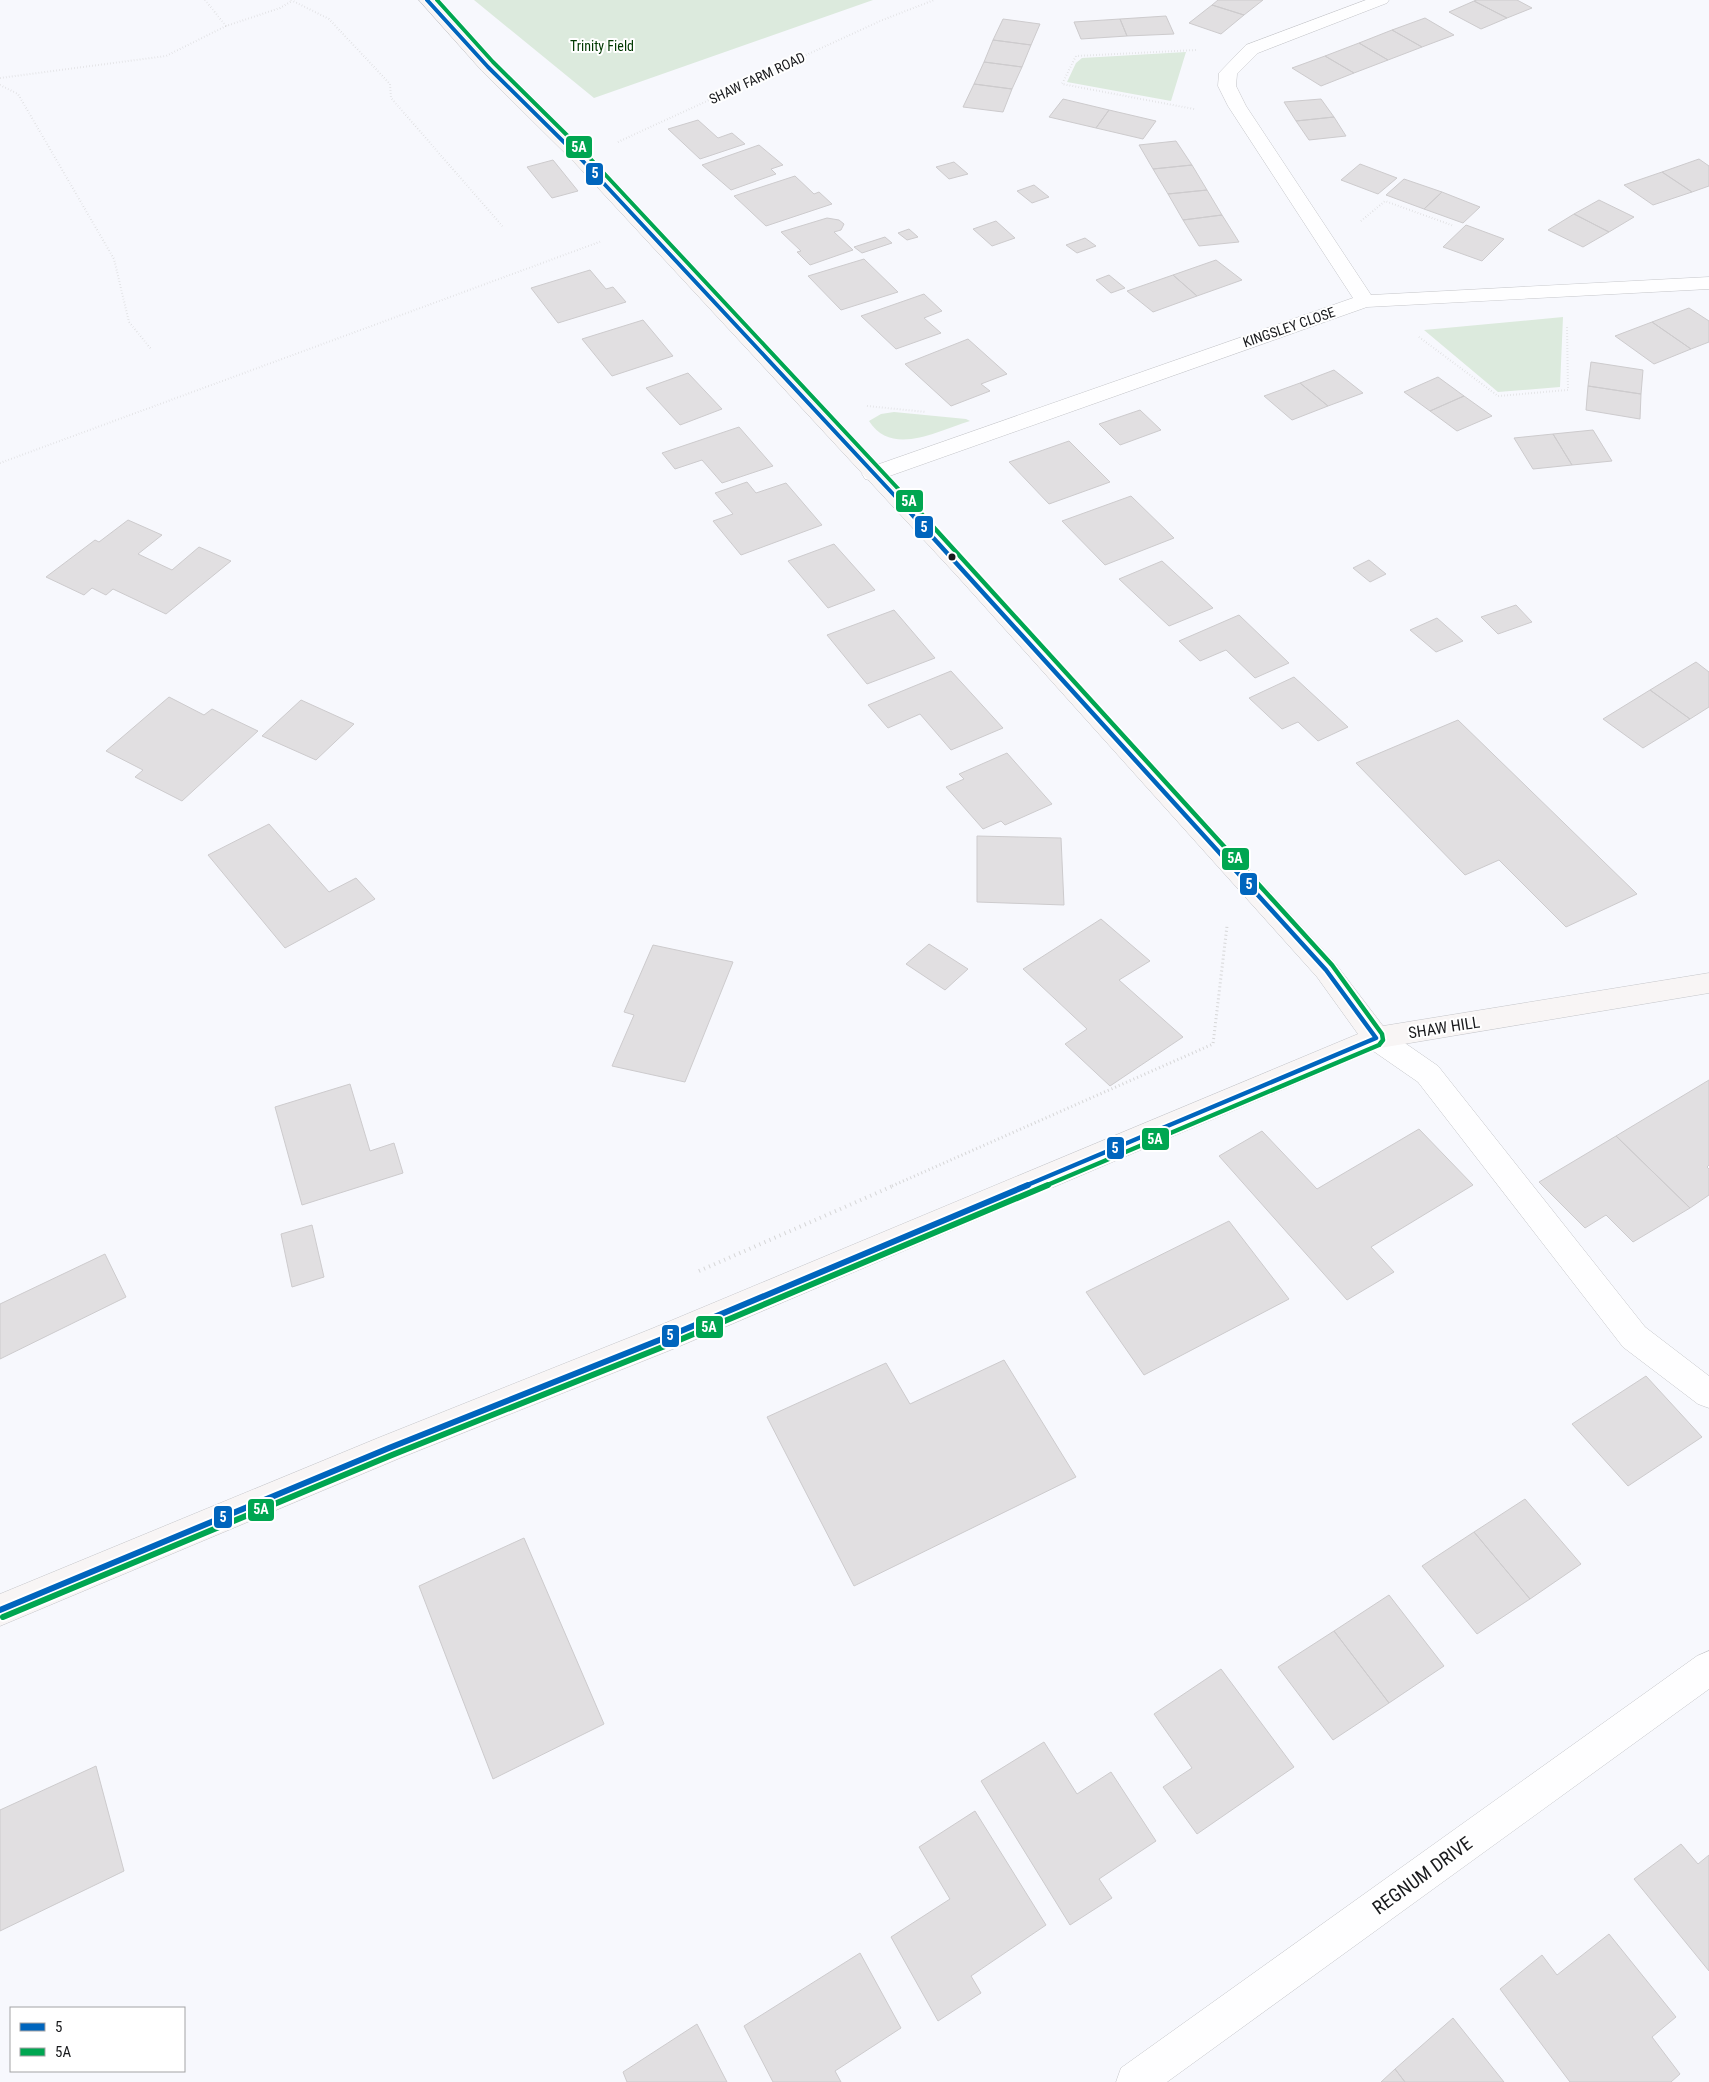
<svg xmlns="http://www.w3.org/2000/svg" width="1709" height="2082" font-family="'Roboto Condensed',sans-serif">
	<style>
		.green { fill: #dceadd }
		.building { fill: #e1dfe1; stroke: #cdcbcd }
		.lines { fill: none; stroke-linecap: round; stroke-linejoin: round }
		.street-casing { stroke: #c4c5c9; stroke-width: 1 }
		.secondary-casing { stroke: #c4c5c9; stroke-width: 1 }
		.path-far2 { stroke: #d6d6d7; stroke-width: 2; stroke-dasharray: 0.5 2.5; stroke-linecap: butt }
		.path-far1 { stroke: #d6d6d7; stroke-width: 3; stroke-dasharray: 1 3; stroke-linecap: butt }
		.path { stroke: #d6d6d7; stroke-width: 4; stroke-dasharray: 1 4.5; stroke-linecap: butt }
		.street { fill: #fefeff; fill-rule: evenodd }
		.secondary { fill: #f8f5f5; fill-rule: evenodd }
		.bus-1-far2-casing { stroke: #fff; stroke-width: 6 }
		.bus-1-far1-casing { stroke: #fff; stroke-width: 8 }
		.bus-1-casing { stroke: #fff; stroke-width: 10 }
		.bus-2-far2-casing { stroke: #fff; stroke-width: 6 }
		.bus-2-far1-casing { stroke: #fff; stroke-width: 8 }
		.bus-2-casing { stroke: #fff; stroke-width: 10 }
		.bus-1-far2 { stroke: #0065bd; stroke-width: 4 }
		.bus-1-far1 { stroke: #0065bd; stroke-width: 4.5 }
		.bus-1 { stroke: #0065bd; stroke-width: 6 }
		.bus-2-far2 { stroke: #00a651; stroke-width: 4 }
		.bus-2-far1 { stroke: #00a651; stroke-width: 4.5 }
		.bus-2 { stroke: #00a651; stroke-width: 6 }
		.bus-dot { fill: #191a1d; stroke: #fff; stroke-width: 2 }
		.labels { text-anchor: middle; stroke-width: 4; stroke-linejoin: round; paint-order: stroke }
		.far-park-label { font-size: 14px; fill: #003901; stroke: #fff }
		.far-street-label { font-size: 14px; fill: #191a1d; stroke: #fff }
		.street-label { font-size: 16px; fill: #191a1d; stroke: #fff }
		.near-street-label { font-size: 19px; fill: #191a1d; stroke: #fff }
		.line-badge { stroke: #fff; stroke-width: 2 }
		.badge-label { font-size: 14px; text-anchor: middle; font-weight: bold; fill: #fff }
	</style>
	<rect width="100%" height="100%" fill="#f7f8fd"/>
	<path class="green" d="M474 0H873L594 98Z
		M1186 52 1171 101 1067 82 1076 63 1082 58Z
		M1563 317 1560 387 1498 392 1424 330Z
		M894 412 966 419 970 421C937 431 892 457 869 421L881 414Z"/>
	<path class="building" d="M1218 0H1263L1244 15 1212 5Z
		M1477 0H1517L1532 8 1507 18 1474 1Z
		M1474 1 1507 18 1481 29 1449 12Z
		M1212 5 1244 15 1221 34 1189 23Z
		M1166 16 1174 34 1127 36 1120 19Z
		M1425 18 1454 35 1422 47 1392 30Z
		M1003 19 1040 24 1031 45 993 40Z
		M1120 19 1127 36 1081 39 1074 22Z
		M1392 30 1422 47 1388 60 1359 43Z
		M993 40 1031 45 1022 67 984 62Z
		M1359 43 1388 60 1354 73 1325 56Z
		M1325 56 1354 73 1321 86 1292 68Z
		M984 62 1022 67 1012 89 974 84Z
		M974 84 1012 89 1003 112 963 107Z
		M1063 99 1109 110 1096 128 1049 117Z
		M1321 99 1334 117 1296 121 1284 102Z
		M1109 110 1156 121 1143 139 1096 128Z
		M1334 117 1346 136 1309 140 1296 121Z
		M698 120 718 138 732 133 745 144 700 159 668 129Z
		M1176 141 1192 165 1153 169 1139 145Z
		M759 145 783 165 771 169 776 174 731 190 702 165Z
		M1699 159 1709 166V186L1692 192 1662 172Z
		M553 160 578 191 552 198 527 167Z
		M954 162 968 174 949 179 936 167Z
		M1360 164 1397 178 1378 194 1341 180Z
		M1192 165 1207 190 1168 194 1153 169Z
		M1662 172 1692 192 1653 205 1624 185Z
		M795 176 814 194 819 192 832 204 766 226 734 196Z
		M1404 179 1442 192 1424 209 1386 195Z
		M1034 185 1049 197 1032 203 1017 191Z
		M1207 190 1222 215 1183 220 1168 194Z
		M1442 192 1480 207 1463 223 1424 209Z
		M1599 200 1634 217 1609 232 1574 214Z
		M1574 214 1609 232 1583 247 1548 230Z
		M1222 215 1239 242 1199 246 1183 220Z
		M827 218 839 220 844 224 841 230 834 232 853 250 810 265 797 252 801 251 781 232Z
		M996 221 1015 238 992 246 973 229Z
		M1466 225 1504 239 1482 261 1443 247Z
		M909 229 918 237 907 240 898 233Z
		M885 237 892 243 862 253 854 247Z
		M1085 238 1096 246 1077 253 1066 245Z
		M864 259 898 292 841 310 808 276Z
		M1216 260 1242 280 1197 296 1173 275Z
		M590 270 606 289 613 287 626 302 558 323 531 288Z
		M1109 275 1125 288 1111 293 1096 280Z
		M1173 275 1197 296 1153 312 1127 291Z
		M924 294 942 311 924 318 941 333 896 349 861 316Z
		M1689 308 1709 321V342L1691 349 1652 322Z
		M643 320 673 356 612 376 582 339Z
		M1652 322 1691 349 1654 364 1615 336Z
		M968 339 1007 374 981 384 990 391 951 406 905 364Z
		M1591 362 1643 370 1641 394 1588 386Z
		M1334 370 1363 393 1328 406 1300 383Z
		M688 373 722 409 680 425 646 388Z
		M1438 377 1464 396 1430 411 1404 392Z
		M1300 383 1328 406 1292 420 1264 396Z
		M1588 386 1641 394 1640 419 1586 410Z
		M1464 396 1492 416 1457 431 1430 411Z
		M1140 410 1161 430 1120 445 1099 424Z
		M739 427 773 466 722 483 702 460 675 469 662 453Z
		M1593 430 1612 461 1572 465 1553 434Z
		M1553 434 1572 465 1533 469 1514 438Z
		M1069 441 1110 482 1049 504 1009 462Z
		M747 482 756 493 786 483 822 525 741 555 713 521 733 514 715 493Z
		M1131 496 1174 538 1105 565 1062 521Z
		M128 520 162 535 138 554 172 570 199 547 231 561 166 614 113 589 106 595 92 588 84 595 46 577 95 540 99 542Z
		M834 544 875 590 828 608 788 561Z
		M1369 560 1386 574 1370 582 1353 568Z
		M1162 561 1213 608 1169 626 1119 579Z
		M1516 605 1532 622 1498 634 1481 617Z
		M894 610 935 658 867 684 827 635Z
		M1239 615 1289 663 1255 678 1226 650 1200 661 1179 641Z
		M1437 618 1463 641 1436 652 1410 630Z
		M1696 662 1709 672V707L1690 719 1650 690Z
		M951 671 1003 728 951 750 920 714 888 728 868 705Z
		M1294 677 1348 727 1318 741 1298 722 1282 729 1249 698Z
		M1650 690 1690 719 1643 748 1603 719Z
		M169 697 204 715 212 709 258 731 182 801 135 777 143 770 106 751Z
		M301 700 354 724 316 760 262 736Z
		M1458 720 1637 894 1566 927 1499 860 1465 875 1356 763Z
		M1007 753 1052 804 1005 825 1001 821 983 829 946 787 964 779 959 774Z
		M269 824 329 892 356 878 375 899 285 948 208 855Z
		M977 836 1061 838 1064 905 977 902Z
		M1101 919 1150 961 1119 980 1183 1037 1110 1086 1065 1044 1087 1029 1023 969Z
		M929 944 968 969 945 990 906 964Z
		M653 945 733 962 685 1082 612 1066 634 1015 624 1012Z
		M1709 1080V1165L1707 1167 1709 1169V1195L1690 1208 1616 1136Z
		M350 1084 370 1151 394 1143 403 1173 302 1205 275 1107Z
		M1419 1129 1473 1185 1371 1247 1394 1272 1347 1300 1219 1156 1262 1131 1317 1189Z
		M1616 1136 1690 1208 1633 1242 1606 1215 1585 1228 1539 1182Z
		M1229 1221 1289 1299 1144 1375 1086 1292Z
		M312 1225 324 1277 292 1287 281 1234Z
		M105 1254 126 1297 0 1359V1304Z
		M1004 1360 1076 1477 854 1586 767 1417 886 1363 910 1404Z
		M1646 1376 1702 1437 1628 1486 1572 1424Z
		M1525 1499 1581 1564 1530 1599 1474 1532Z
		M1474 1532 1530 1599 1477 1634 1422 1566Z
		M524 1538 604 1724 493 1779 419 1586Z
		M1389 1595 1444 1666 1389 1703 1334 1631Z
		M1334 1631 1389 1703 1333 1740 1278 1667Z
		M1221 1669 1294 1767 1197 1834 1163 1787 1192 1768 1154 1714Z
		M1044 1742 1077 1794 1111 1772 1156 1841 1099 1879 1112 1898 1070 1925 981 1781Z
		M96 1766 124 1871 0 1931V1810Z
		M975 1811 1046 1925 971 1976 981 1993 938 2021 891 1937 950 1899 919 1847Z
		M1681 1844 1698 1864 1709 1855V1971L1634 1879Z
		M1609 1934 1676 2017 1652 2037 1680 2074 1671 2082H1570L1500 1989 1542 1955 1557 1975Z
		M860 1953 901 2028 835 2071 841 2082H773L744 2026Z
		M1453 2018 1504 2082H1405L1395 2069Z
		M697 2024 727 2082H627L623 2072Z
		M1395 2069 1405 2082H1381Z"/>
	<g class="lines">
		<defs>
			<path id="street" d="M1366 0H1389L1387 3 1258 53 1237 74 1236 86 1246 106 1371 295 1709 277V289L1367 307 881 479 873 481 865 479 862 474 865 469 1353 298 1228 106 1218 86 1219 73 1246 45Z
				M1376 1027 1386 1030 1438 1066 1645 1327 1709 1376V1408L1698 1404 1623 1347 1418 1082 1366 1046 1362 1038 1366 1030Z
				M1709 1651V1689L1167 2082H1116L1121 2068 1697 1656Z"/>
			<path id="secondary" d="M419 0H436L494 63 587 155 975 568 1335 963 1383 1026 1709 973V993L1380 1048 673 1349 400 1458 0 1626V1594L378 1438 651 1329 1358 1034 1317 977 959 578 575 163 482 71Z"/>
		</defs>
		<use href="#street" class="street-casing"/>
		<use href="#secondary" class="secondary-casing"/>
		<path class="path-far2" d="M205 0 226 26 280 8 292 1
			M291 0 329 19 390 84 391 98 504 228
			M0 78 166 56 226 26
			M0 85 18 94 114 259 129 322 151 349
			M1194 109 1062 84 1076 56 1196 50
			M618 142 880 21 934 0
			M1361 221 1385 201 1454 226
			M1419 337 1498 396 1568 390 1567 327
			M867 406 926 412
			M0 463 602 241"/>
		<path class="path-far1" d="M892 1186 1213 1044 1227 926"/>
		<path class="path" d="M699 1271 895 1185"/>
		<use href="#street" class="street"/>
		<use href="#secondary" class="secondary"/>
		<defs>
			<path id="bus-1-far2" d="M427 0 488 67 581 159 908 510"/>
			<path id="bus-1-far1" d="M907 509 1326 970 1376 1038 1025 1186"/>
			<path id="bus-1" d="M0 1610 389 1448 662 1339 1028 1185"/>
			<path id="bus-2-far2" d="M437 0 493 62 586 154 918 510"/>
			<path id="bus-2-far1" d="M917 509 1332 965 1382 1034 1383 1040 1379 1045 1045 1186"/>
			<path id="bus-2" d="M3 1617 392 1455 665 1346 1048 1185"/>
		</defs>
		<use href="#bus-1-far2" class="bus-1-far2-casing"/>
		<use href="#bus-1-far1" class="bus-1-far1-casing"/>
		<use href="#bus-1" class="bus-1-casing"/>
		<use href="#bus-2-far2" class="bus-2-far2-casing"/>
		<use href="#bus-2-far1" class="bus-2-far1-casing"/>
		<use href="#bus-2" class="bus-2-casing"/>
		<use href="#bus-1-far2" class="bus-1-far2"/>
		<use href="#bus-1-far1" class="bus-1-far1"/>
		<use href="#bus-1" class="bus-1"/>
		<use href="#bus-2-far2" class="bus-2-far2"/>
		<use href="#bus-2-far1" class="bus-2-far1"/>
		<use href="#bus-2" class="bus-2"/>
	</g>
	<circle class="bus-dot" cx="952" cy="557" r="4.5"/>
	<g class="labels">
		<g class="far-park-label">
			<text x="602" y="51">Trinity Field</text>
		</g>
		<g class="far-street-label">
			<text transform="translate(757 78) rotate(-25)" y="5">SHAW FARM ROAD</text>
			<text transform="translate(1289 327) rotate(-19)" y="5">KINGSLEY CLOSE</text>
		</g>
		<g class="street-label">
			<text transform="translate(1444 1027) rotate(-9)" y="6">SHAW HILL</text>
		</g>
		<g class="near-street-label">
			<text transform="translate(1422 1875) rotate(-36)" y="7">REGNUM DRIVE</text>
		</g>
	</g>
	<g class="line-badge">
		<rect x="565" y="135" width="28" height="24" rx="5" fill="#00a651"/>
		<rect x="585" y="162" width="19" height="24" rx="5" fill="#0065bd"/>
		<rect x="895" y="489" width="29" height="24" rx="5" fill="#00a651"/>
		<rect x="914" y="515" width="20" height="24" rx="5" fill="#0065bd"/>
		<rect x="1221" y="847" width="29" height="24" rx="5" fill="#00a651"/>
		<rect x="1239" y="872" width="19" height="24" rx="5" fill="#0065bd"/>
		<rect x="1141" y="1127" width="29" height="24" rx="5" fill="#00a651"/>
		<rect x="1106" y="1136" width="19" height="24" rx="5" fill="#0065bd"/>
		<rect x="695" y="1315" width="29" height="24" rx="5" fill="#00a651"/>
		<rect x="661" y="1324" width="19" height="24" rx="5" fill="#0065bd"/>
		<rect x="247" y="1498" width="28" height="24" rx="5" fill="#00a651"/>
		<rect x="213" y="1505" width="20" height="24" rx="5" fill="#0065bd"/>
	</g>
	<g class="badge-label">
		<text x="579" y="152">5A</text>
		<text x="595" y="178">5</text>
		<text x="909" y="506">5A</text>
		<text x="924" y="532">5</text>
		<text x="1235" y="863">5A</text>
		<text x="1249" y="889">5</text>
		<text x="1155" y="1144">5A</text>
		<text x="1115" y="1153">5</text>
		<text x="709" y="1332">5A</text>
		<text x="670" y="1340">5</text>
		<text x="261" y="1514">5A</text>
		<text x="223" y="1522">5</text>
	</g>
	<rect x="10" y="2007" width="175" height="65" fill="#ffffff" stroke="#a3a3a5"/>
	<rect x="20" y="2023" width="25" height="8" fill="#0065bd" stroke="#a3a3a5"/>
	<text x="55" y="2032" font-size="15" fill="#191a1d">5</text>
	<rect x="20" y="2048" width="25" height="8" fill="#00a651" stroke="#a3a3a5"/>
	<text x="55" y="2057" font-size="15" fill="#191a1d">5A</text>
</svg>
